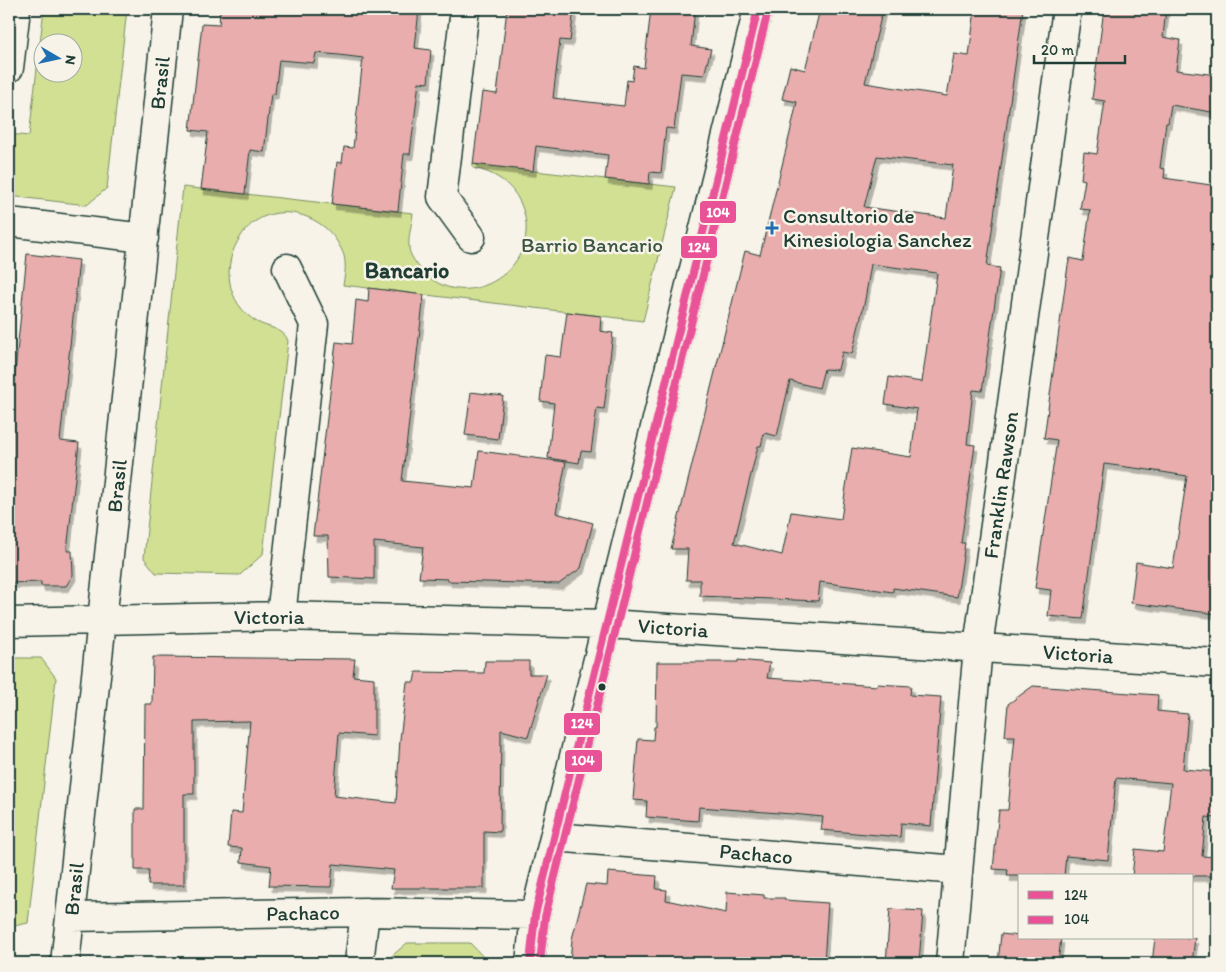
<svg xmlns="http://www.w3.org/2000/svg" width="1226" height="972" font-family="Itim,sans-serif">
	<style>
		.green { fill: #d2e093; stroke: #788e64; fill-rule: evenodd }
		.building { fill: #e8adac; stroke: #1f3d34; fill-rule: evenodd; filter: url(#shadow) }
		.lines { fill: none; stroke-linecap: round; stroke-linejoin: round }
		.minor-casing { stroke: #1f3d34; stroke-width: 31 }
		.minor { stroke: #f7f3e8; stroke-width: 28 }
		.bus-1-casing { stroke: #f7f3e8; stroke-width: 11 }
		.bus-2-casing { stroke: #f7f3e8; stroke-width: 11 }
		.bus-1 { stroke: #e95297; stroke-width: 8 }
		.bus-2 { stroke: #e95297; stroke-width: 8 }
		.poi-dot { fill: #1f6fb2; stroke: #f7f3e8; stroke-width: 2 }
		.bus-dot { fill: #1f3d34; stroke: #f7f3e8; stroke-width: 2 }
		.labels { text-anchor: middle; stroke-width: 5; stroke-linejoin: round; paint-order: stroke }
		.street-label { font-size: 21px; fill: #1f3d34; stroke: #f7f3e8 }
		.poi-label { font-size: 21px; fill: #1f3d34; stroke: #f7f3e8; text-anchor: start }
		.park-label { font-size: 21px; fill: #3a5542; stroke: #f7f3e8 }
		.neighbourhood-label { font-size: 22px; font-weight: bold; fill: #1f3d34; stroke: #f7f3e8 }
		.line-badge { stroke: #f7f3e8; stroke-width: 2 }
		.badge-label { font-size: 14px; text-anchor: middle; font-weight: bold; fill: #fff }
	</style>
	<defs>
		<filter id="shadow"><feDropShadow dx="3" dy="5.5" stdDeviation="0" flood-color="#0004"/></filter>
	</defs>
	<rect width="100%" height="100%" fill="#f7f3e8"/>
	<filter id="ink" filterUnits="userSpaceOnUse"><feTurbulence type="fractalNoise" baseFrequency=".02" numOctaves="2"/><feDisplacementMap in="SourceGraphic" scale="10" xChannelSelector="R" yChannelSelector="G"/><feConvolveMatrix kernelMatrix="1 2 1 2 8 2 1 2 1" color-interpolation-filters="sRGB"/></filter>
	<g filter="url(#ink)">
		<path class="green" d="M44 9H127L107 188 87 205 9 196V134L29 136ZM42 42H72V72H42Z
			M473 164 676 187 643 321 343 285C344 278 346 270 345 263 345 256 342 250 339 245 320 209 265 199 241 236 221 265 226 303 257 322 268 328 284 328 288 341L263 554 240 575 156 573 144 558 183 187 413 213C412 224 408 236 409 247 409 254 415 262 419 267 463 322 550 266 520 202 511 183 494 172 473 168Z
			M9 658H41L56 678 28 923 9 927Z
			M407 943H470L489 963H385L386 961Z"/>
		<path class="building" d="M220 9H419L415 48 431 50 428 83 419 82 410 154H404L398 211 332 204 337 162 342 163 344 147 353 148 363 58 339 55 316 53 314 63 279 60 275 94H271L264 152 250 150 245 194 201 189 208 132 190 130 202 24 219 25Z
			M507 9H574L570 41 560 40 553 98 624 106 627 80 632 81 634 66 644 68 651 9H695L691 46 711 49 704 75 681 73 674 129 666 128 661 173 650 172 649 184 605 179 608 155 536 146 533 171 473 164 482 92 497 94Z
			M820 9H883L865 83 947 96 954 54 969 56 975 9H1023L987 266 1000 268 982 391 973 390 967 444 975 445 961 543H965L957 597 893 588V592L820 582 818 601 700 596V580H686L688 549H671L745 251 760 255 790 133 797 102 782 99 790 66 805 70ZM877 156 953 165 946 218 864 207ZM871 264 937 273 922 382 889 377 885 404 917 409 911 457 852 448 841 519 791 512 782 555 734 543 758 446H761L764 433 777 436 790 381 819 388 824 369 838 370 842 352 852 354 865 300Z
			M1104 9H1166L1163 37 1180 40 1176 70 1217 75V113L1171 105 1168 123H1166L1160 168 1165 169 1164 178 1217 186V614L1131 603 1136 562 1173 568 1187 476 1149 470 1104 464 1083 619 1048 616 1051 590 1035 588 1057 440 1044 438 1068 265 1070 258 1083 261 1090 210 1080 209 1085 180 1081 179 1084 152 1097 154 1105 101 1092 99Z
			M27 254 79 260 60 441 79 443 67 551H72L73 575 66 586H41V582L9 583V431Z
			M369 288 424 295 402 481 474 488 479 451 566 462 556 513 593 523 581 568 559 584 448 581V579L419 578 423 547 374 542V579L329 577 328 536H313L336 342 352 344 356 300 368 302Z
			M567 312 601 316 600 331 613 333 604 409 597 408 591 452 581 451 579 463 548 458 554 403 540 401 545 355 561 357Z
			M471 392 503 396 498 439 465 435Z
			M153 657 355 659 353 676 374 678V736L339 733 334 796 396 803 400 739 407 682H414L416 672 484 673 485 661H529V674H547L528 737 501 730 500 832 484 831V888H391L394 870 333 864 331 887 269 886 271 866 241 862 242 848 228 847 231 812 242 813 250 721 194 722V794H184V885H148L149 870H135V809H144L145 704H152Z
			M738 660 770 663 767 678 877 686V684L911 686 910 695 941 697 931 826 901 823 900 837 821 830 823 817 792 814 699 807 698 821 646 817 647 801 633 800 638 739 653 740 654 727H656L657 662H738Z
			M1033 686 1158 695 1157 711 1188 714 1183 769 1217 772V818L1206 817 1202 856 1217 857V876H1132L1135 849 1163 852 1171 783 1116 778 1108 860 1066 856 1064 876H1007L1008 870 993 869 999 810H1008L1015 736H1005L1008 704Z
			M608 872 657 876 656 889 667 890 666 900 726 913 727 892 764 895V898H785V900L828 903 824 963H570L572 939 586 884 607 886Z
			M890 909 923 911 919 963H886Z
			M1001 934 1020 936V938H1061L1058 963H998Z
			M1155 938H1195L1192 963H1152Z"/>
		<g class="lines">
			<defs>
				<path id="minor" d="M465 9 442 197 471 237
					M9 68 16 9
					M9 222 144 238
					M281 616 314 324 287 268
					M9 622 281 616 607 624 1217 663
					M554 837 958 870
					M70 917 365 912 535 915
					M65 963 168 9
					M359 963 365 912
					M530 963 535 915 758 9
					M950 963 978 647 1067 9"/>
			</defs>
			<use href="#minor" class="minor-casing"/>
			<use href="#minor" class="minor"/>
			<defs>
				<path id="bus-1" d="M530 963 535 915 758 9"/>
				<path id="bus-2" d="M540 963 545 917 768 11"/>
			</defs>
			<use href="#bus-1" class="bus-1-casing"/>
			<use href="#bus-2" class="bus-2-casing"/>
			<use href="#bus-1" class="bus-1"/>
			<use href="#bus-2" class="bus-2"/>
		</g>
	</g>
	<path class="poi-dot" d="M769.5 220.5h5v5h5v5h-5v5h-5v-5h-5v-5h5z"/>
	<circle class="bus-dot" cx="602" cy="687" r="4.5"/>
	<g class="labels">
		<g class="street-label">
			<text transform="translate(160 83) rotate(-84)" y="7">Brasil</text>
			<text transform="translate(1001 485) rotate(-82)" y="7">Franklin Rawson</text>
			<text transform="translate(117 486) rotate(-84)" y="7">Brasil</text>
			<text x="269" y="624">Victoria</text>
			<text transform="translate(673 628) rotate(4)" y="7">Victoria</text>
			<text transform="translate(1078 654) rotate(4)" y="7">Victoria</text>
			<text transform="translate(756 854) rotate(5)" y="7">Pachaco</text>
			<text transform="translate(74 889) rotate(-84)" y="7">Brasil</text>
			<text transform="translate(303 913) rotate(-1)" y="7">Pachaco</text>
		</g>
		<g class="poi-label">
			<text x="783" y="223">Consultorio de<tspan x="783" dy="24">Kinesiologia Sanchez</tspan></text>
		</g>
		<g class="park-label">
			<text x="592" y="252">Barrio Bancario</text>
		</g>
		<g class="neighbourhood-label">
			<text x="407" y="278">Bancario</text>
		</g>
	</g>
	<g class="line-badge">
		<rect x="699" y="200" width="38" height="24" rx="5" fill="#e95297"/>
		<rect x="680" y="235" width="38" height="24" rx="5" fill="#e95297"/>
		<rect x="563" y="712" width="38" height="24" rx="5" fill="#e95297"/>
		<rect x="564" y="749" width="39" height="24" rx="5" fill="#e95297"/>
	</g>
	<g class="badge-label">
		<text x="718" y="217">104</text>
		<text x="699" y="252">124</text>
		<text x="582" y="728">124</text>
		<text x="583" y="765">104</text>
	</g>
	<rect width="1226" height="972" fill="none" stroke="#f7f3e8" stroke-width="30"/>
	<rect x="15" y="15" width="1196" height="942" fill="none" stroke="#1f3d34" stroke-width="2" filter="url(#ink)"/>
	<rect x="1018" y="874" width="175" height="65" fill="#f7f3e8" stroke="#a1aaa0"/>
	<rect x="1028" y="891" width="25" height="8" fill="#e95297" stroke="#a1aaa0"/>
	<text x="1064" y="900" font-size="15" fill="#1f3d34">124</text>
	<rect x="1028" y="916" width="25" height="8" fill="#e95297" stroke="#a1aaa0"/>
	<text x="1064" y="924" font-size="15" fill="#1f3d34">104</text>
	<g transform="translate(58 58) rotate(99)"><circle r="24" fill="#f7f3e8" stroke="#a1aaa0"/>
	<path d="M0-4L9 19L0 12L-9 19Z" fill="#1f6fb2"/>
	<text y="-8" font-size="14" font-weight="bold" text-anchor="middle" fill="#1f3d34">N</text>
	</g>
	<path d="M1034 55v8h91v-8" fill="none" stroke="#1f3d34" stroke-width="2.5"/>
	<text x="1041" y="55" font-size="15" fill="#1f3d34" stroke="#f7f3e8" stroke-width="4" paint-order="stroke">20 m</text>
</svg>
